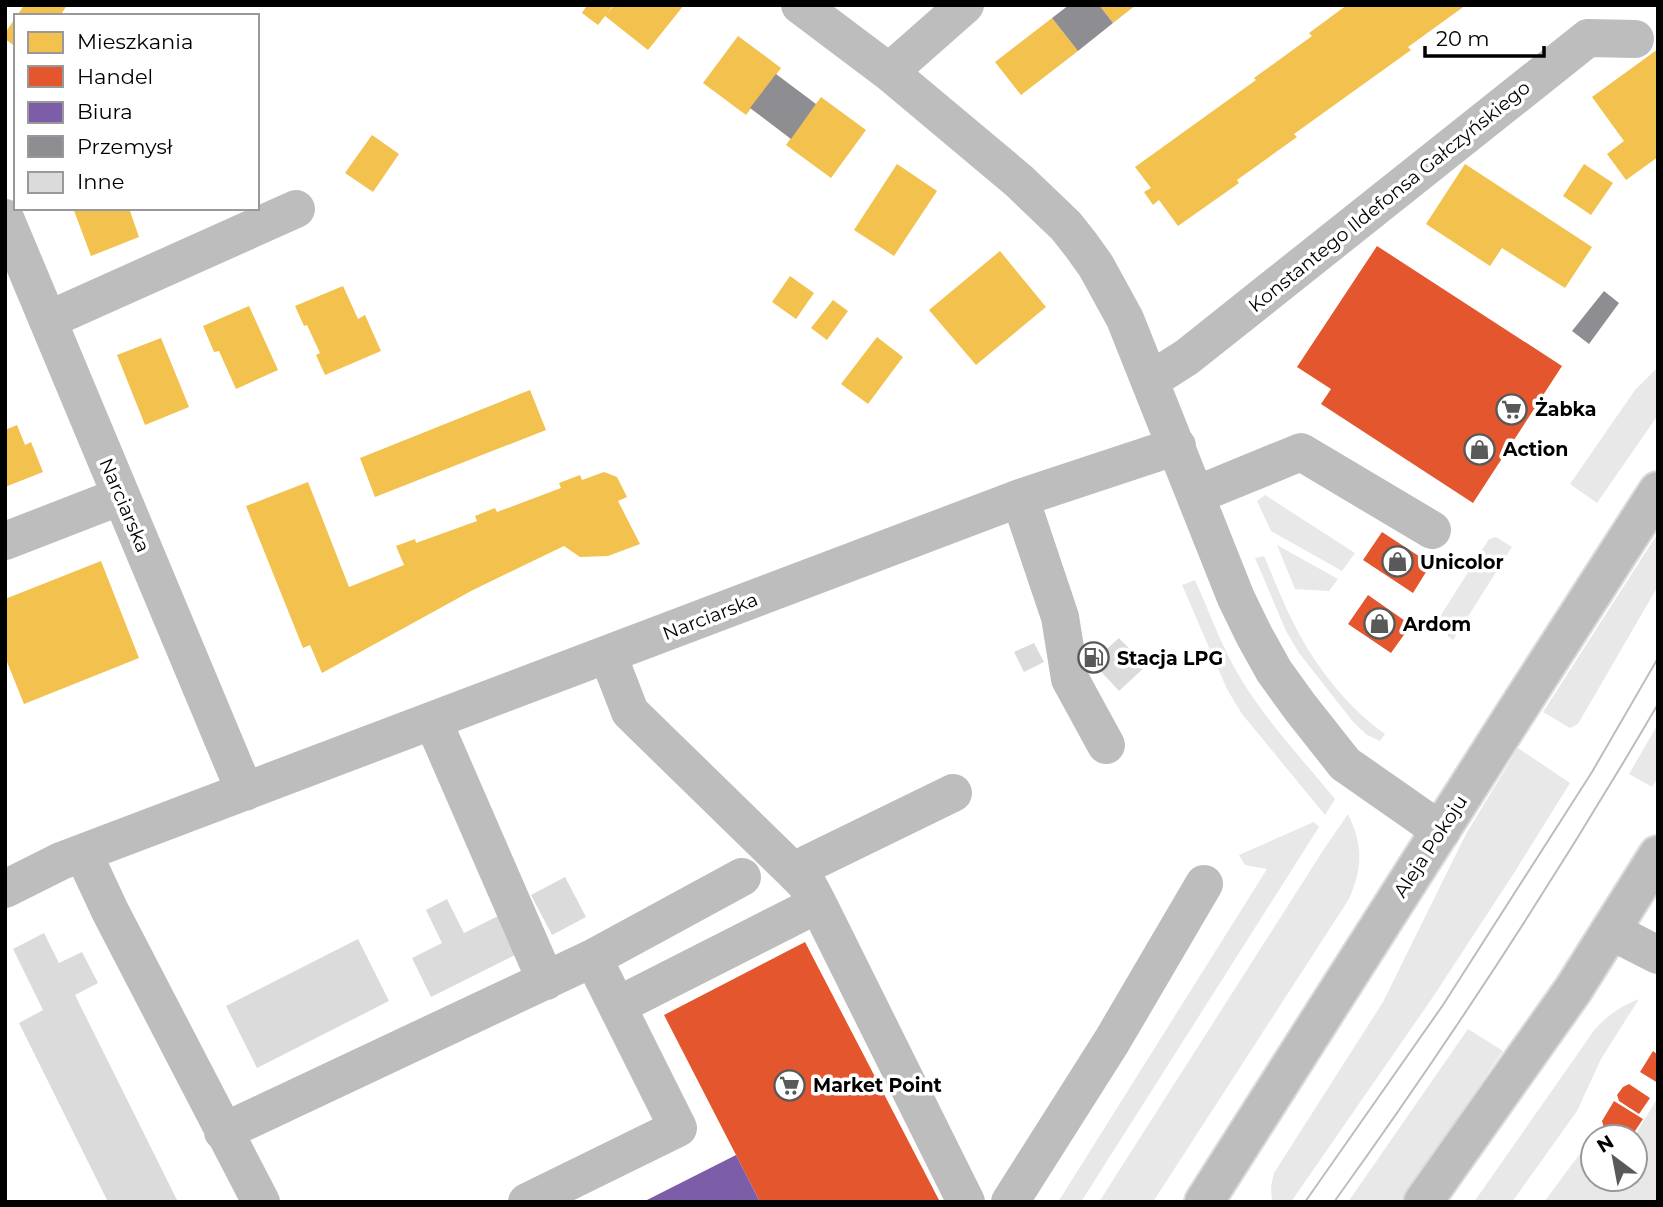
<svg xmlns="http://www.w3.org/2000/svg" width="1663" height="1207" font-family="Montserrat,sans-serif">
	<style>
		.green { fill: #e8e8e8 }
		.homes { fill: #f2c14e }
		.shops { fill: #e4572e }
		.offices { fill: #7b5ea7 }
		.industry { fill: #8d8d92 }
		.building { fill: #dbdbdb }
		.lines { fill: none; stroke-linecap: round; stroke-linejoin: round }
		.major-casing { stroke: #dbdbdb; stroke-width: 42 }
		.minor { stroke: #bdbdbd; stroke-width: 38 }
		.major { stroke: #bdbdbd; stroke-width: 38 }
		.tram { stroke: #bdbdbd; stroke-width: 2 }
		.labels { text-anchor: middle; stroke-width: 7; stroke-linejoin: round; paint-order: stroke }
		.street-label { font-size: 19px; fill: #000; stroke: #fff }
		.poi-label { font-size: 19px; font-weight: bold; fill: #000; stroke: #fff; text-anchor: start }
	</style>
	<rect width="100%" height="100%" fill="#fff"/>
	<path class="green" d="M1658 367V415L1597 503 1570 484 1635 390Z
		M1265 495 1355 553 1342 571 1271 531 1257 501Z
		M1658 533V586L1578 724 1570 728 1543 712Z
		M1496 537 1512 547 1453 640 1448 636 1441 615 1489 539Z
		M1277 545 1338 579 1329 591 1295 589Z
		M1264 556C1274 579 1283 603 1295 626 1316 667 1347 707 1385 734L1380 741 1367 735 1354 723 1299 653 1286 631 1255 558Z
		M1195 580C1210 613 1222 648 1241 679 1267 722 1303 760 1335 799L1325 815 1242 714 1234 701 1227 689 1182 585Z
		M1658 724V778L1652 787 1629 774Z
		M1518 748 1570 783 1514 873 1433 997 1291 1202H1272L1271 1186 1274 1173 1383 1002 1466 834Z
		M1348 814C1363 845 1363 867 1349 899L1153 1202H1099L1324 849Z
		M1314 822 1319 827 1081 1202H1058L1267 869 1245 865 1239 855Z
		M1639 999 1601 1059 1577 1111 1512 1202H1474L1595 1029C1608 1015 1621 1006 1639 999Z
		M1468 1029 1503 1051 1400 1202H1348Z
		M1658 1097V1202H1544L1596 1132 1603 1137H1593V1179H1635V1137H1634Z"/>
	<path class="homes" d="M24 5H67L60 16H17Z
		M587 5H613L607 14 614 5H684L648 50 605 16 598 25 582 13Z
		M1099 5H1136L1113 23Z
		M1347 5H1466L1408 47 1411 50 1294 134 1297 137 1237 180 1239 183 1178 226 1159 200 1153 205 1144 192 1151 188 1135 167 1256 80 1254 78 1312 36 1309 33Z
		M16 17V47L5 39V33Z
		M1052 18 1078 51 1021 95 995 62Z
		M738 36 781 68 746 115 703 83Z
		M1658 49V157L1626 180 1607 154 1624 141 1592 97Z
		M821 97 866 130 831 178 786 145Z
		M372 135 399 154 373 192 345 173Z
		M897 164 937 191 894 256 854 230Z
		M1465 164 1592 247 1565 288 1502 248 1490 266 1426 224Z
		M1584 164 1613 183 1591 215 1563 196Z
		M73 208H129L139 237 91 256Z
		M1000 251 1046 307 976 365 929 310Z
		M790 276 814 293 796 319 772 302Z
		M343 286 358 319 365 315 381 351 325 375 316 355 320 353 307 325 304 326 295 306Z
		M833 300 848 311 827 340 811 328Z
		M249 306 278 370 236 389 219 351 214 352 203 326Z
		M877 337 903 357 868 404 841 384Z
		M161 338 189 407 145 425 117 355Z
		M530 390 546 430 375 497 360 458Z
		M17 425 25 445 31 442 43 472 5 487V430Z
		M604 472 617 477 627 497 618 501 640 544 608 556 580 557 564 546 473 590 322 673 310 645 303 648 246 506 308 482 349 587 404 565 396 546 415 539 416 543 477 521 475 516 495 508 497 512 561 488 559 483 580 475 582 480Z
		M101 561 139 658 24 704 5 657V599Z"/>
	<path class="shops" d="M1377 246 1562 366 1473 503 1321 404 1331 389 1297 367Z
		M1382 532 1431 564 1413 593 1363 560Z
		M1368 595 1411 625 1391 653 1348 624Z
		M805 942 940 1202H760L736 1155 664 1015Z
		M1653 1051 1658 1055V1083L1640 1072Z
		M1629 1084 1650 1098 1639 1114 1619 1101 1617 1095 1623 1087Z
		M1614 1101 1643 1119 1631 1137H1626L1618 1132 1613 1134 1604 1128 1602 1121Z"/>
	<path class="offices" d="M736 1155 760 1202H643Z"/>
	<path class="industry" d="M1069 5H1099L1113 23 1078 51 1052 18Z
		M776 74 816 104 791 139 750 108Z
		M1604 291 1619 303 1589 344 1572 331Z"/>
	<path class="building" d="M1119 638 1146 666 1119 691 1092 662Z
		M1034 643 1044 662 1024 672 1014 652Z
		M565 877 586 917 552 935 531 895Z
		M447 899 464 933 498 916 517 954 431 997 412 958 442 943 426 910Z
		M44 933 59 963 82 952 98 983 75 995 178 1202H108L19 1023 43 1010 13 949Z
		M358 939 389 1001 257 1068 226 1006Z"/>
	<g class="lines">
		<defs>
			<path id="major" d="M1204 1202 1512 718 1658 491
				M1423 1202 1573 990 1658 855"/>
		</defs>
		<use href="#major" class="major-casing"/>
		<path class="minor" d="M800 5 889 72 1019 181 1066 226 1081 245 1096 266 1125 319 1236 598 1254 635 1274 671 1300 707 1345 764 1441 831
			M889 72 965 5
			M5 218 245 792
			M48 320 296 209
			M1151 380 1187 357 1588 38 1635 39
			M1196 495 1301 452 1432 530
			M1020 498 1060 617 1070 679 1106 745
			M5 541 121 496
			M608 655 630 712 793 871 809 887 818 904
			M433 721 546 981
			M83 853 110 911 261 1202
			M793 871 953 793
			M5 889 61 861 1020 498 1177 446
			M1611 931 1658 955
			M593 958 742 877
			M223 1132 593 958 617 1006
			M527 1202 678 1128 617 1006 818 904 966 1202
			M1010 1202 1112 1041 1204 884"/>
		<use href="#major" class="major"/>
		<path class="tram" d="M1305 1202 1443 1005 1592 772 1658 658
			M1334 1202C1450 1041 1558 875 1658 704"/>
	</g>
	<defs>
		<symbol id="supermarket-ring" viewBox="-11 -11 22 22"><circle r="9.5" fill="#fff" stroke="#595959" stroke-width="1.5"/><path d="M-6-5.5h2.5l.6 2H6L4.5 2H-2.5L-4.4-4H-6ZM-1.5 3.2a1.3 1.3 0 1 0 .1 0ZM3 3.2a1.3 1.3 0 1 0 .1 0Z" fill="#595959"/></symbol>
		<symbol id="shop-ring" viewBox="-11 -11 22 22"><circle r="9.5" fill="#fff" stroke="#595959" stroke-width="1.5"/><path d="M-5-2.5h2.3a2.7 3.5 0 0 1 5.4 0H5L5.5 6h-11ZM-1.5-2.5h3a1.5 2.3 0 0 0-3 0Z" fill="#595959"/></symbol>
		<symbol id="fuel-ring" viewBox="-11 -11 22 22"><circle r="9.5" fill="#fff" stroke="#595959" stroke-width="1.5"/><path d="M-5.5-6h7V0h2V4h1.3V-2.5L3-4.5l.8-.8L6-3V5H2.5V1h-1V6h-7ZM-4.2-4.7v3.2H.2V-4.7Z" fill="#595959"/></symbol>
	</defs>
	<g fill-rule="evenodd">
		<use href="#supermarket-ring" x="1494" y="392" width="35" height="35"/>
		<use href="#shop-ring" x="1462" y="432" width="35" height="35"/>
		<use href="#shop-ring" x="1380" y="544" width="35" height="35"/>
		<use href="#shop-ring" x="1362" y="606" width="35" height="35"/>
		<use href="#fuel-ring" x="1076" y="640" width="35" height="35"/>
		<use href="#supermarket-ring" x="772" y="1068" width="35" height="35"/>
	</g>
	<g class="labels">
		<g class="street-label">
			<text transform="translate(1389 196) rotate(-39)" y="7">Konstantego Ildefonsa Gałczyńskiego</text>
			<text transform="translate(125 505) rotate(67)" y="7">Narciarska</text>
			<text transform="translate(710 616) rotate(-21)" y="7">Narciarska</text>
			<text transform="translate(1430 846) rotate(-57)" y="7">Aleja Pokoju</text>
		</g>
		<g class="poi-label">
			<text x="1535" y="416">Żabka</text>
			<text x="1503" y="456">Action</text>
			<text x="1420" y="569">Unicolor</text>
			<text x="1403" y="631">Ardom</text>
			<text x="1117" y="665">Stacja LPG</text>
			<text x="813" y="1092">Market Point</text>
		</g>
	</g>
	<rect width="1663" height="1207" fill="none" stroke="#000000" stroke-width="14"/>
	<rect x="14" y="14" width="245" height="196" fill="#ffffff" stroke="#999999" stroke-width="2"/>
	<rect x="28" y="32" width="35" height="21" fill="#f2c14e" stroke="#999999" stroke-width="2"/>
	<text x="77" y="49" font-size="21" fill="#000000">Mieszkania</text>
	<rect x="28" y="66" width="35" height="21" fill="#e4572e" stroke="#999999" stroke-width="2"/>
	<text x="77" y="84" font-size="21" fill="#000000">Handel</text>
	<rect x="28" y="102" width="35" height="21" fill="#7b5ea7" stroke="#999999" stroke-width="2"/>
	<text x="77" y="119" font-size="21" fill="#000000">Biura</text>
	<rect x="28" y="136" width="35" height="21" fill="#8d8d92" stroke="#999999" stroke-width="2"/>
	<text x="77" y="154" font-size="21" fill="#000000">Przemysł</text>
	<rect x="28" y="172" width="35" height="21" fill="#dbdbdb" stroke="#999999" stroke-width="2"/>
	<text x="77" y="189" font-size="21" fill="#000000">Inne</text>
	<g transform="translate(1614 1158) rotate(328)"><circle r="33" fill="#ffffff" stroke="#999999" stroke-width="2"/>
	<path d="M0-5L12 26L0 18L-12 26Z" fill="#595959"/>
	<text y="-10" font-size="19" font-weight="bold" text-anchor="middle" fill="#000000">N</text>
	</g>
	<path d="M1425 46v10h119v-10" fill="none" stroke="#000000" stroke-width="3.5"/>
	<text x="1436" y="46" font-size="21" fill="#000000" stroke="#ffffff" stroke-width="5" paint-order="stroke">20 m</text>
</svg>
